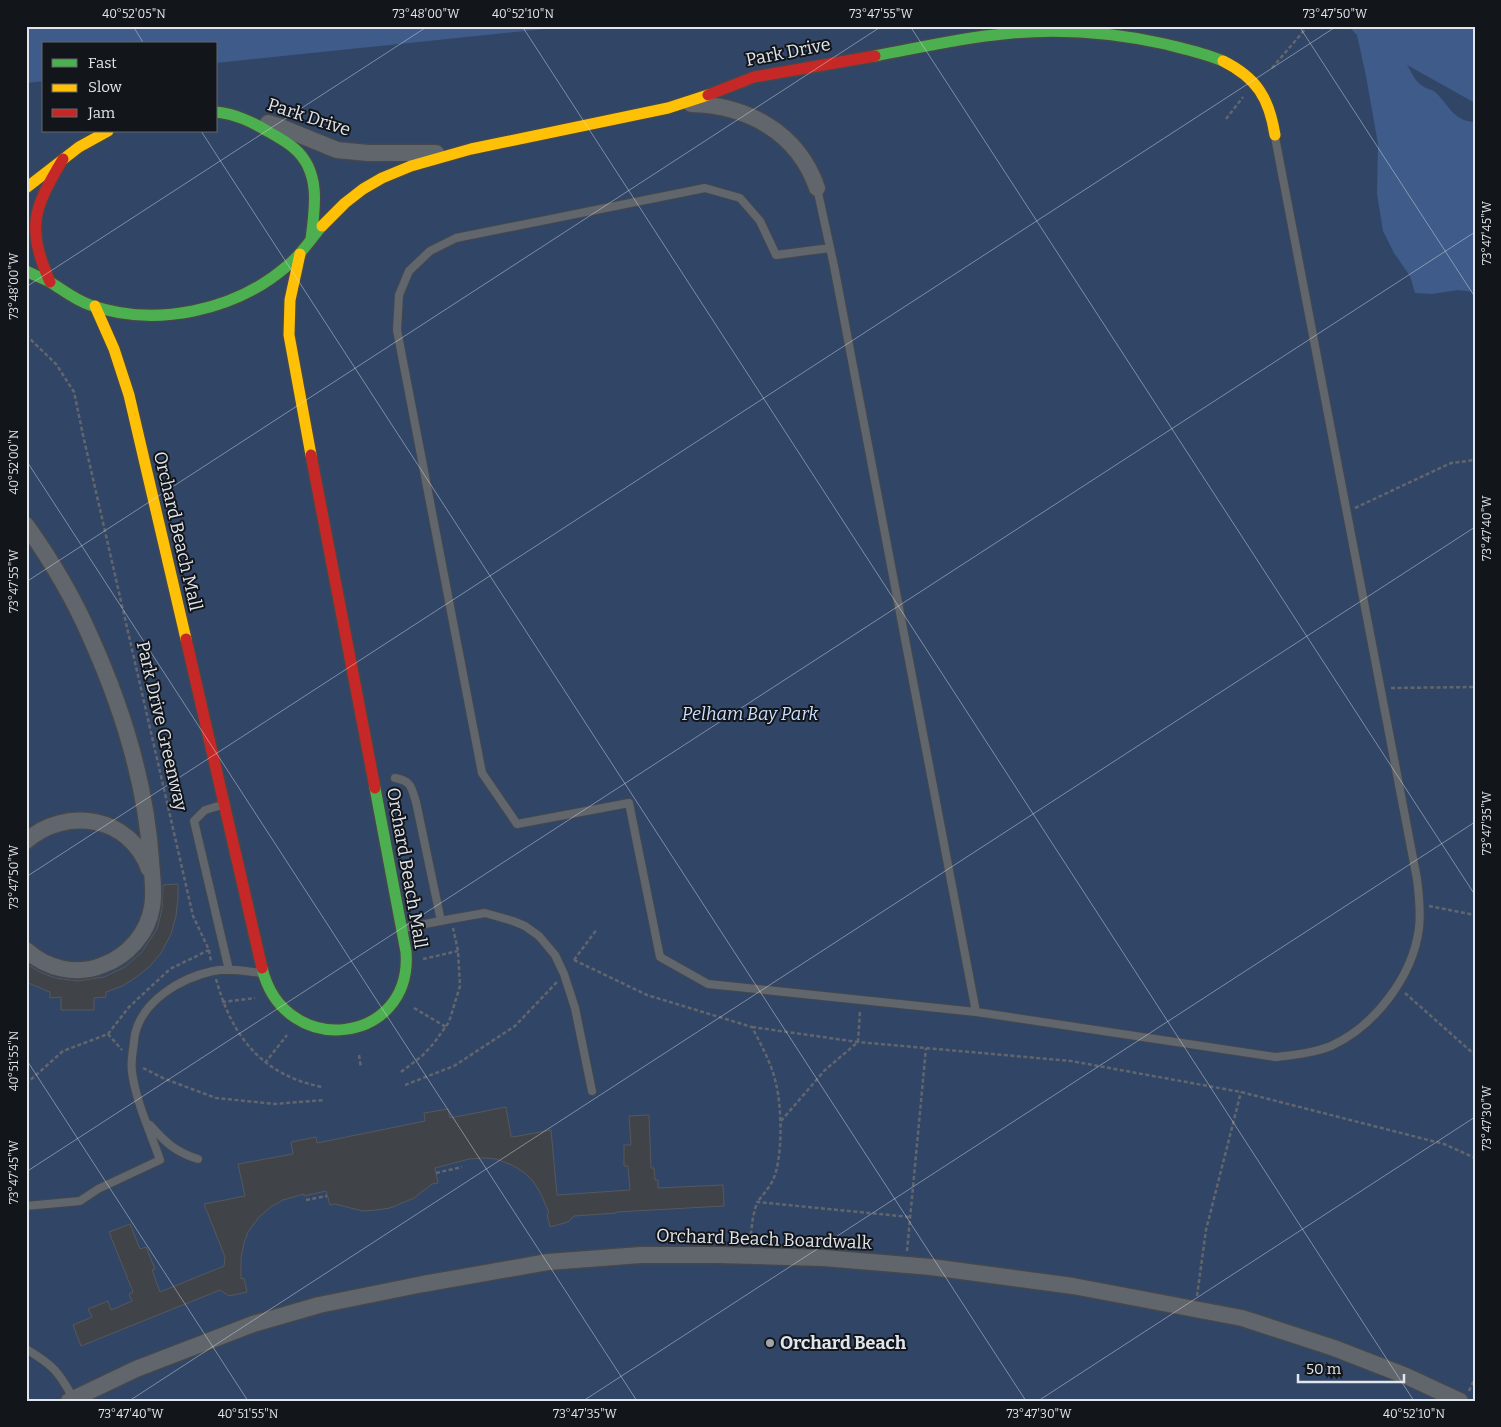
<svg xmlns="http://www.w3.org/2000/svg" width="1501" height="1427" font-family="Bitter,serif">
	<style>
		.green { fill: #314567; fill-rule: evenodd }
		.water { fill: #3f5b89 }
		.building { fill: #404348; stroke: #55585d }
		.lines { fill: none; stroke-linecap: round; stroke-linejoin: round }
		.lane-casing { stroke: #44484c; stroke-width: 10 }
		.street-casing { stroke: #44484c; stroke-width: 19 }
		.fast-casing { stroke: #44484c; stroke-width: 14 }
		.slow-casing { stroke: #44484c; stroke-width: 14 }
		.jam-casing { stroke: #44484c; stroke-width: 14 }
		.path { stroke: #62666c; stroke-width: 2.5; stroke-dasharray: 4 2.5; stroke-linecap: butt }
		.lane { stroke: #61666d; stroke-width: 8 }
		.street { stroke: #61666d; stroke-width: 16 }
		.fast { stroke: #4caf50; stroke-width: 11 }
		.slow { stroke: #ffc107; stroke-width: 11 }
		.jam { stroke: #c62828; stroke-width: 11 }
		.ticks { fill: none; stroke: #e1e5ec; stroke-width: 1; stroke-opacity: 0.45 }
		.poi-dot { fill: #a1a5ab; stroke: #121519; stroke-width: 2 }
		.labels { text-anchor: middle; stroke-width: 4; stroke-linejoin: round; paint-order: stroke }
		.street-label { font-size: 18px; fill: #e1e5ec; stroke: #121519 }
		.park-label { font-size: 18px; font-style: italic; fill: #cbdefd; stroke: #121519 }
		.poi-label { font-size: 18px; font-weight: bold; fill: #e1e5ec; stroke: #121519; text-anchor: start }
		.neatline { fill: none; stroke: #e1e5ec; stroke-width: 2 }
		.ticks-label { font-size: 12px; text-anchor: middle; fill: #e1e5ec }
	</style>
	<rect width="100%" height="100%" fill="#2a2d33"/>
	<path class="green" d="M154 26H1430L1475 58V1401H26V31ZM44 44H216V131H44Z"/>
	<path class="water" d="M26 26H574L216 63V44H44V81L26 83Z
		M1348 26H1475V103L1407 65C1412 73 1415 82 1424 87 1427 89 1432 89 1435 92 1449 104 1452 121 1475 122V292L1458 290 1432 294 1415 293 1410 276 1394 253 1383 231 1377 194 1378 144 1366 76 1357 35Z"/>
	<path class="building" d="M178 884V898L176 916 171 934 161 953 149 967 135 978 122 986 106 992V997L94 998V1010H61V997L50 998V992L26 982V964L42 973 55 978 78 981 104 977 125 967 142 952 157 929 162 910 163 885Z
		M506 1107 511 1136 513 1137 551 1130 557 1195 630 1190 628 1166H624V1145H631L629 1116 649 1115 651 1168H654L655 1180H658V1188L723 1185 724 1206 616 1212V1213L574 1216 568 1222 550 1227 547 1214 549 1213 541 1194 533 1181 525 1173 512 1165 496 1159 484 1158 469 1159 435 1168 438 1183 432 1184 414 1198 390 1208 376 1210 363 1211 335 1204 330 1205 326 1191 304 1196V1194L283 1200 272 1206 259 1217 248 1232 244 1243 241 1258V1279L244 1278 247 1292 229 1296 220 1290 81 1346 73 1325 92 1317 88 1309 108 1301 111 1310 132 1301 129 1294 133 1292 109 1232 130 1224 140 1249 146 1247 155 1269 152 1270 160 1292 224 1266 225 1257 204 1204 245 1196 238 1164 293 1154 291 1142 316 1137 317 1143 425 1121 424 1113 448 1109 450 1118Z"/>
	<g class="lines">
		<defs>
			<path id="lane" d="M817 188 834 266 976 1012
				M830 248 776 255 760 221 740 198 705 188 456 238 430 251 409 271 399 295 397 330 482 773 517 824 629 803 660 957 708 984 976 1012 1275 1057C1293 1055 1314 1053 1331 1046 1375 1026 1413 976 1419 928 1421 912 1419 895 1417 879L1275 137
				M395 778C411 781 411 786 416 802L441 921
				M222 805 205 810 194 821 229 970
				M404 928 451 919 485 913 513 921 525 926 539 936 555 955 564 974 575 1008 592 1091
				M150 1125C165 1142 175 1152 198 1159
				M26 1206 80 1201 98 1189 160 1160C150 1131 136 1102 132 1072 131 1065 132 1056 133 1049 134 1044 134 1039 135 1034 143 1000 181 978 213 971 229 968 246 971 262 973
				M26 1349C53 1365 59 1372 73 1398"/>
			<path id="street" d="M691 104C748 105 798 133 817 188
				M268 123 278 126 337 150 368 153H436
				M26 525C51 560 73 597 90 636 122 707 146 783 151 861 152 876 155 892 152 907 148 933 128 956 103 965 77 976 47 969 26 950
				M26 841C66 806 130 816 149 869
				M69 1401 136 1369 253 1324 319 1305 423 1284 548 1262 641 1255H718L823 1258 931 1267 1073 1286 1242 1318 1334 1348 1406 1376 1460 1401"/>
			<path id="fast" d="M875 56C918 48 960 38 1003 34 1057 28 1111 32 1165 44 1185 49 1204 53 1223 61
				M216 112C236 114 252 122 269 132 278 137 287 142 295 149 321 172 315 208 311 239
				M26 271C34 275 42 278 50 282 63 290 75 300 90 305 155 328 235 311 287 266 301 255 310 240 322 226
				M262 968C284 1060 413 1045 406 952L375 788"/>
			<path id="slow" d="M1223 61C1257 78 1269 98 1275 135
				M26 188 79 147 108 131
				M322 226 345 203 363 189 382 178 411 166 471 149 668 108 708 95
				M300 254 290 300 289 335 311 455
				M95 306 114 349 129 395 186 639"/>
			<path id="jam" d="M708 95 754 77 875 56
				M50 282C26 227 33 209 63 159
				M311 455 375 788
				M186 639 262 968"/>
		</defs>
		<use href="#lane" class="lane-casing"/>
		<use href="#street" class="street-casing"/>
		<use href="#fast" class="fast-casing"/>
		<use href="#slow" class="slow-casing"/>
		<use href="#jam" class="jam-casing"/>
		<path class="path" d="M1272 68 1308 26
			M1226 119 1243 97
			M26 335 56 364 74 392 83 435 193 916 209 950 211 962
			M1355 508 1451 463 1475 460
			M1391 688 1475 687
			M1429 906 1475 915
			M423 959 458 951
			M574 960 647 995 752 1027C761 1045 772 1064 776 1084 782 1107 783 1158 773 1180 769 1188 763 1195 757 1202
			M574 960 597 929
			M216 979C232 1037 262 1075 322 1087
			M1405 993 1475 1055
			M222 1002 255 998
			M414 1008 446 1027
			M752 1027 858 1042 1071 1061 1241 1092 1444 1144 1475 1158
			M108 1034 122 1050
			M359 1055 361 1068
			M265 1063 287 1035
			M143 1068 165 1079 216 1098 275 1104 325 1100
			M401 1072 422 1056 434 1043 449 1022 460 986 458 951 453 928
			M26 1084 63 1051 108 1034 129 1007 170 969 209 950
			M405 1085 454 1066 515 1026 557 982
			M781 1121 825 1070 858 1042 860 1011
			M436 1173 462 1167
			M306 1200 327 1196
			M750 1241 753 1217 757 1202 910 1217
			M907 1251 926 1048
			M1197 1296 1206 1230 1241 1092
			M1469 1391 1475 1378"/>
		<use href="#lane" class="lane"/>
		<use href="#street" class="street"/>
		<use href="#fast" class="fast"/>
		<use href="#slow" class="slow"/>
		<use href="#jam" class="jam"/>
	</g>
	<path class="ticks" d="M133 26 144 44M522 26 1414 1401M910 26 1475 895M1299 26 1475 297M201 131 1026 1401M26 287 428 26M26 460 637 1401M26 582 882 26M26 877 1337 26M26 1059 248 1401M26 1172 1475 232M129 1401 1475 527M583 1401 1475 822M1038 1401 1475 1117"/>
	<circle class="poi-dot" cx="770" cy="1343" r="5"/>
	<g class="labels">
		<g class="street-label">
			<text transform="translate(788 52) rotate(-11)" y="6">Park Drive</text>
			<text transform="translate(309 117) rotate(18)" y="6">Park Drive</text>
			<text transform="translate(178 531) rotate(77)" y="6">Orchard Beach Mall</text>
			<text transform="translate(162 726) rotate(77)" y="6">Park Drive Greenway</text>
			<text transform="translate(407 868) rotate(80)" y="6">Orchard Beach Mall</text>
			<text transform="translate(764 1239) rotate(2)" y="6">Orchard Beach Boardwalk</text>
		</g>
		<g class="park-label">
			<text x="750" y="720">Pelham Bay Park</text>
		</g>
		<g class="poi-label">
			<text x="780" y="1349">Orchard Beach</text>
		</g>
	</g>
	<rect width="1501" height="1427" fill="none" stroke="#121519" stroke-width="55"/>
	<rect x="42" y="42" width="175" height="90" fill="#121519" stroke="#65686d"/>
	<rect x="52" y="59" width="25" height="8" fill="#4caf50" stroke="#65686d"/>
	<text x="88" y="68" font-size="15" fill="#e1e5ec">Fast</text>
	<rect x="52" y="84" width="25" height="8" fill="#ffc107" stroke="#65686d"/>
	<text x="88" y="92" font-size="15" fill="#e1e5ec">Slow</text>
	<rect x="52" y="109" width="25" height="8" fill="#c62828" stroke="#65686d"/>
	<text x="88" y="118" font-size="15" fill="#e1e5ec">Jam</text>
	<path d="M1298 1374v8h106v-8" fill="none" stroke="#e1e5ec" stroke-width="2.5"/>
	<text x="1306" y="1374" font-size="15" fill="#e1e5ec" stroke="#121519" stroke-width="4" paint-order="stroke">50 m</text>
	<rect x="28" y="28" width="1446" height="1372" class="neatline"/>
	<g class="ticks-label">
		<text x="134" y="18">40°52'05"N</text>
		<text x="426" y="18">73°48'00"W</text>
		<text x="523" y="18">40°52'10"N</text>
		<text x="881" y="18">73°47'55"W</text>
		<text x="1335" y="18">73°47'50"W</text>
		<text transform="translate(1487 233) rotate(-90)" y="4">73°47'45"W</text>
		<text transform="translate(14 286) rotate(-90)" y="4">73°48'00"W</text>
		<text transform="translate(14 462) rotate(-90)" y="4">40°52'00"N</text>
		<text transform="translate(1487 528) rotate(-90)" y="4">73°47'40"W</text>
		<text transform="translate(14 581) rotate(-90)" y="4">73°47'55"W</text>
		<text transform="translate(1487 823) rotate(-90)" y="4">73°47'35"W</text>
		<text transform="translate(14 877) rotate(-90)" y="4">73°47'50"W</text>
		<text transform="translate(14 1061) rotate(-90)" y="4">40°51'55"N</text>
		<text transform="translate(1487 1118) rotate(-90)" y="4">73°47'30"W</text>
		<text transform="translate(14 1172) rotate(-90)" y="4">73°47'45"W</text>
		<text x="131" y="1418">73°47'40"W</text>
		<text x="248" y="1418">40°51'55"N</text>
		<text x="585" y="1418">73°47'35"W</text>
		<text x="1039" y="1418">73°47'30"W</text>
		<text x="1414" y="1418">40°52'10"N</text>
	</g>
</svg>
